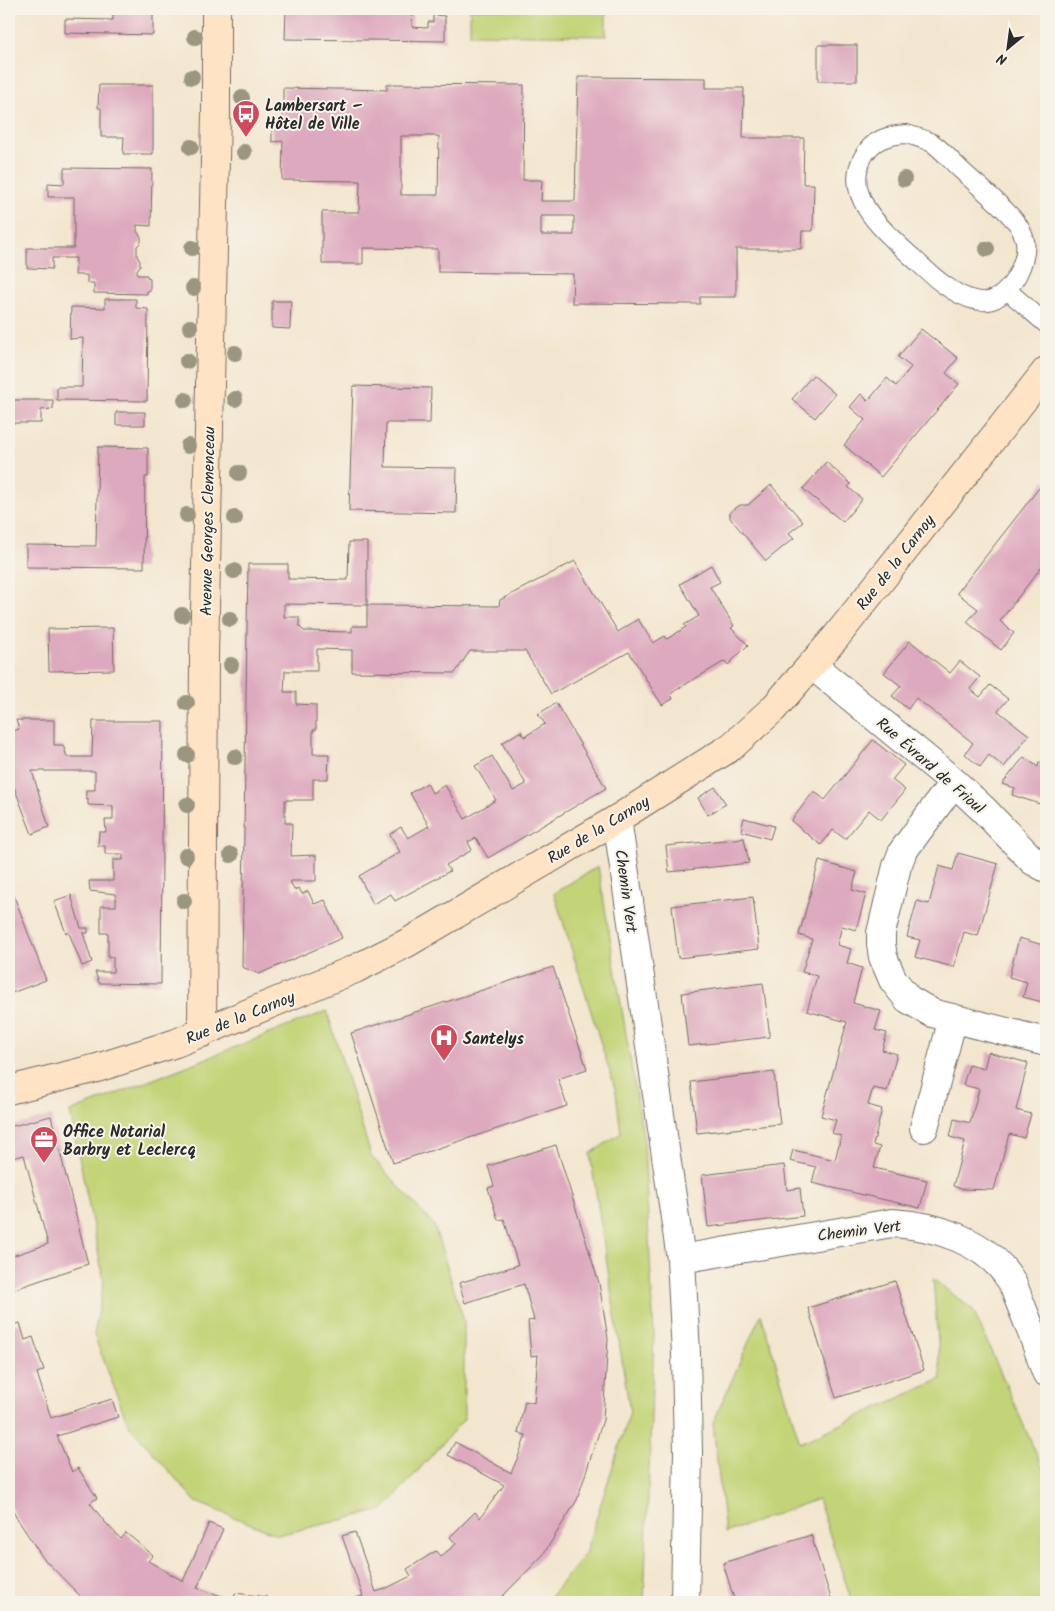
<svg xmlns="http://www.w3.org/2000/svg" width="1055" height="1611" font-family="Kalam,sans-serif">
	<style>
		.green { fill: #c2d477; stroke: #768051 }
		.building { fill: #dda9be; fill-rule: evenodd }
		.lines { fill: none; stroke-linecap: round; stroke-linejoin: round }
		.lane-casing { stroke: #716c64; stroke-width: 20 }
		.street-casing { stroke: #716c64; stroke-width: 30 }
		.secondary-casing { stroke: #716c64; stroke-width: 30 }
		.lane { stroke: #fff; stroke-width: 18 }
		.street { stroke: #fff; stroke-width: 28 }
		.secondary { stroke: #fee4c5; stroke-width: 28 }
		.tree { fill: #9a967f }
		.labels { text-anchor: middle; stroke-width: 4; stroke-linejoin: round; paint-order: stroke }
		.poi-label { font-size: 16px; font-weight: bold; fill: #2b2b2b; stroke: #f7f3e8; text-anchor: start }
		.street-label { font-size: 16px; fill: #2b2b2b; stroke: #f7f3e8 }
	</style>
	<rect width="100%" height="100%" fill="#f7f3e8"/>
	<filter id="ink" filterUnits="userSpaceOnUse"><feTurbulence type="fractalNoise" baseFrequency=".02" numOctaves="2"/><feDisplacementMap in="SourceGraphic" scale="10" xChannelSelector="R" yChannelSelector="G"/><feConvolveMatrix kernelMatrix="1 2 1 2 8 2 1 2 1" color-interpolation-filters="sRGB"/></filter>
	<filter id="wash" filterUnits="userSpaceOnUse"><feTurbulence type="fractalNoise" baseFrequency=".0096" numOctaves="4" result="noise"/><feDisplacementMap in="SourceGraphic" scale="20" xChannelSelector="R" yChannelSelector="G"/><feGaussianBlur stdDeviation="1.12" result="paint"/><feColorMatrix in="noise" values="0 0 0 0 0 0 0 0 0 0 0 0 0 0 0 0 0 1.4 0 .05"/><feComposite in="paint" operator="in"/></filter>
	<g filter="url(#wash)">
		<rect width="100%" height="100%" fill="#f3e6cf"/>
		<path class="green" d="M470 9H606V36L470 34Z
			M598 866 644 1142 654 1335 644 1602H546L585 1554 630 1412 590 1154 621 1133 616 1092 554 893Z
			M327 1011 371 1156 434 1225 464 1321V1419L383 1510 278 1535 196 1502 128 1424 94 1335 104 1281 70 1112Z
			M933 1279 973 1310 1046 1476V1602H852L818 1499 725 1533 713 1423 761 1314 800 1443 941 1379Z"/>
		<g id="blocks">
			<path class="building" d="M113 9H153V35L65 33V19L113 20Z
				M286 9H318V12L379 13V9H413L412 27 428 28V22H433V15L445 16V41L285 39Z
				M9 33H12V85H9Z
				M818 45H857V81H818Z
				M578 77 706 78V88H744L743 138H804L803 184H814L813 231H802L801 249H736V297H700V304L572 303 573 274 438 272V249L363 248V264H322V212H359L360 181 282 180 283 141 272 142V122H283V88L387 90V84L524 85 523 180H542L541 201H575ZM401 136H439L438 195H401ZM541 216H574V235H541Z
				M99 85H153V154H123L124 137H101V108H98Z
				M64 168 152 169 151 226 137 225V231L141 237V242L137 246V256L140 261V266L137 270V275H147V278L150 279V291H147V294L94 293V283H87V275H75L76 258H52V269L27 268V248H74V197H48V183L64 184Z
				M105 299H136V308L148 309 147 401 57 400V387H82L83 338 70 339 71 307 105 308Z
				M272 301H291L290 329 272 328Z
				M921 329 958 358 946 373 959 384 881 477 844 445 865 420 850 407 861 394 868 401 887 378 896 386 911 367 898 357Z
				M813 375 835 394 815 418 792 399Z
				M353 386 431 388 430 423H386L385 467 457 468 456 513 349 511Z
				M9 400H53V409L41 410V423H9Z
				M116 412H145V425H116Z
				M98 447 148 448V477H145L144 568 26 567V545L96 546Z
				M826 462 851 484 848 487 862 499 843 522 803 489Z
				M1046 479V561L1000 621 1014 633 1001 650 967 622 978 609 957 593Z
				M771 485 803 522 789 533 794 538 766 561 730 518V512L740 505H748Z
				M349 542H367V605L284 604V617H299V626L304 631 352 632V626H367V605L499 606 500 600 575 561 618 632 638 619 653 643 665 636 667 639 686 627 684 625 699 616 680 584 711 565 720 582 710 587 734 626 731 628 748 645 728 665 725 661 676 690 671 694 673 699 662 705 629 652 551 694 525 651H470L455 673 352 672V650L317 649V671H285L284 692H296V704L316 705V730H313V754H329L328 779H313V800H285V823H292L291 856 316 855V881H290L294 890 299 888 302 894 308 891 314 904 325 900 342 938 259 974 242 967 248 564H288V579L348 580Z
				M113 628 114 670 49 671 48 629Z
				M910 641 950 673 960 661 980 677 970 689 980 697 990 685 1008 699 998 711 1029 735 1004 767 989 755 980 767 965 754 973 743 916 698 908 709 892 696 901 686 884 673Z
				M556 703 606 788 488 858 476 838 468 842 472 850 446 865 450 871 395 901 391 894 373 904 359 876 400 852 390 834 401 827 408 838 429 826 410 793 427 783 432 793 445 785 465 819 496 800 475 766 492 756 513 791 526 784 502 743 521 731 524 737 545 724 538 714Z
				M16 720H54V745H63L67 757H92L93 721H163L161 984 99 983 95 972H113V957L108 958V933H101V906H116V894L90 891 89 881H113V860H123V854H105V846H98L99 832H106L105 820H113V806L88 805V798L86 799V790H95V771H32L49 827 32 834 9 774V733L19 729Z
				M873 740 904 765 892 780 905 790 881 820 869 810 845 839 833 830 821 845 791 821 814 791 825 800Z
				M1024 757 1038 767 1039 762 1046 764V806L1012 795 1015 788 1002 784Z
				M715 787 726 804 708 815 698 798Z
				M744 818 774 826 770 839 741 831Z
				M744 838 749 863 669 872 666 846Z
				M958 853 998 864 978 936 964 932 954 967 915 957 920 940 907 937 917 901 929 904 939 866 953 870Z
				M819 861 857 872 852 890 866 894 856 930 842 926 837 945 851 949 847 963 862 968 853 1003 881 1011 875 1030 887 1033 882 1050 897 1054 887 1091 873 1088 868 1105 882 1109 873 1145 880 1147 874 1168 927 1180 920 1208 812 1183 816 1167 790 1161 793 1150 835 1160 841 1136 832 1133 836 1120 821 1116 847 1022 807 1011 817 976 802 972 812 939 799 935Z
				M9 883 46 980 9 994Z
				M71 895 81 928H88V933H83L92 962 82 966 69 933H66L54 901Z
				M753 897 759 949 678 958 672 906Z
				M1019 938 1046 946V1003L1023 997 1027 982 1009 977Z
				M553 967 587 1069 558 1079 567 1106 393 1163 351 1033Z
				M763 983 770 1037 688 1046 682 993Z
				M988 1052 1028 1063 1016 1110 1031 1114 1024 1138 1009 1134 994 1190 961 1189 953 1186 965 1141 950 1137 954 1119 970 1123 979 1089 963 1085 969 1065 984 1069Z
				M774 1072 780 1124 697 1133 691 1082Z
				M51 1116 88 1264 9 1291V1257L48 1244 24 1155 9 1159V1127Z
				M556 1145 599 1283 608 1339 603 1420 577 1500 543 1555 497 1602H344L363 1596 342 1536 355 1532 376 1592 385 1589 411 1576 407 1569 436 1551 440 1557 456 1544 450 1537 475 1512 480 1518 504 1485 448 1455 455 1442 511 1473 518 1457 526 1435 518 1433 525 1401 534 1403 538 1355 531 1356 528 1321 534 1320 524 1284 465 1303 459 1283 518 1265 504 1219 498 1220 488 1188 494 1186 488 1166Z
				M784 1165 787 1190 800 1188 803 1216 708 1227 702 1175Z
				M895 1281 924 1370 836 1398 808 1308Z
				M20 1323 25 1340 33 1337 44 1370 37 1373 51 1418 112 1399 118 1417 57 1436 72 1472 78 1468 97 1498 90 1503 104 1521 121 1539 126 1533 153 1555 148 1561 183 1581 209 1523 223 1529 197 1588 234 1600 235 1593 267 1597V1602H86L43 1558 16 1517 9 1503V1326Z
				M811 1535 832 1602H735L723 1563Z
				M324 1598V1602H287V1599Z"/>
		</g>
	</g>
	<g filter="url(#ink)">
		<use href="#blocks" fill-opacity="0" stroke="#716c64" stroke-width="1"/>
		<g class="lines">
			<defs>
				<path id="lane" d="M907 134C915 137 925 139 932 143 942 149 951 161 960 169 978 186 999 202 1015 221 1019 225 1024 235 1025 241 1029 263 1006 305 981 301 967 300 954 292 943 284 932 276 922 266 912 257 886 233 841 197 863 157 873 139 888 135 907 134Z
					M1007 290 1046 324"/>
				<path id="street" d="M812 665 954 782 984 810 1033 861 1046 868
					M954 782 903 851 897 866 881 933V944L883 957 893 980 908 999 932 1013 1046 1042
					M617 819 681 1259 686 1354 688 1453 685 1602
					M924 1128 953 1018
					M681 1259 892 1223C934 1225 986 1241 1010 1279 1014 1285 1016 1293 1019 1300 1029 1324 1038 1348 1046 1372"/>
				<path id="secondary" d="M202 1033 204 656 216 114V9
					M9 1090 97 1068 176 1043 355 969 407 943 617 819 731 747 773 709 836 637 1046 371"/>
			</defs>
			<use href="#lane" class="lane-casing"/>
			<use href="#street" class="street-casing"/>
			<use href="#secondary" class="secondary-casing"/>
			<use href="#lane" class="lane"/>
			<use href="#street" class="street"/>
			<use href="#secondary" class="secondary"/>
		</g>
		<g class="tree">
			<circle cx="195" cy="37" r="8"/>
			<circle cx="192" cy="77" r="8"/>
			<circle cx="242" cy="98" r="8"/>
			<circle cx="191" cy="147" r="8"/>
			<circle cx="244" cy="152" r="8"/>
			<circle cx="904" cy="179" r="8"/>
			<circle cx="192" cy="248" r="8"/>
			<circle cx="987" cy="249" r="8"/>
			<circle cx="193" cy="288" r="8"/>
			<circle cx="190" cy="327" r="8"/>
			<circle cx="235" cy="353" r="8"/>
			<circle cx="187" cy="361" r="8"/>
			<circle cx="235" cy="399" r="8"/>
			<circle cx="185" cy="400" r="8"/>
			<circle cx="188" cy="446" r="8"/>
			<circle cx="239" cy="473" r="8"/>
			<circle cx="187" cy="515" r="8"/>
			<circle cx="235" cy="518" r="8"/>
			<circle cx="234" cy="571" r="8"/>
			<circle cx="182" cy="615" r="8"/>
			<circle cx="230" cy="619" r="8"/>
			<circle cx="231" cy="665" r="8"/>
			<circle cx="187" cy="703" r="8"/>
			<circle cx="187" cy="755" r="8"/>
			<circle cx="235" cy="757" r="8"/>
			<circle cx="187" cy="805" r="8"/>
			<circle cx="231" cy="855" r="8"/>
			<circle cx="186" cy="856" r="8"/>
			<circle cx="184" cy="901" r="8"/>
		</g>
	</g>
	<defs>
		<symbol id="bus-pin" viewBox="-11 -11 22 30"><path d="M0 17L-7.5 6A9.5 9.5 0 1 1 7.5 6Z" fill="#d1495b" stroke="#f7f3e8"/><path d="M-5-6H5V4H4V6H2V4H-2V6H-4V4H-5ZM-3.5-4V0h7V-4ZM-3.5 1.2v1.5H-2V1.2ZM2 1.2v1.5H3.5V1.2Z" fill="#fff"/></symbol>
		<symbol id="hospital-pin" viewBox="-11 -11 22 30"><path d="M0 17L-7.5 6A9.5 9.5 0 1 1 7.5 6Z" fill="#d1495b" stroke="#f7f3e8"/><path d="M-5-5h3v3.5h4V-5h3V5h-3V1.5h-4V5h-3Z" fill="#fff"/></symbol>
		<symbol id="office-pin" viewBox="-11 -11 22 30"><path d="M0 17L-7.5 6A9.5 9.5 0 1 1 7.5 6Z" fill="#d1495b" stroke="#f7f3e8"/><path d="M-6-3h4V-5.5h4V-3h4V5H-6ZM-1-4.5V-3h2v-1.5ZM-6 0V1H6V0Z" fill="#fff"/></symbol>
	</defs>
	<g fill-rule="evenodd">
		<use href="#bus-pin" x="230" y="98" width="32" height="43"/>
		<use href="#hospital-pin" x="428" y="1022" width="32" height="43"/>
		<use href="#office-pin" x="28" y="1124" width="32" height="43"/>
	</g>
	<g class="labels">
		<g class="poi-label">
			<text x="265" y="111">Lambersart –<tspan x="265" dy="18">Hôtel de Ville</tspan></text>
			<text x="463" y="1044">Santelys</text>
			<text x="63" y="1137">Office Notarial<tspan x="63" dy="18">Barbry et Leclercq</tspan></text>
		</g>
		<g class="street-label">
			<text transform="translate(207 521) rotate(-89)" y="6">Avenue Georges Clemenceau</text>
			<text transform="translate(895 562) rotate(-52)" y="6">Rue de la Carnoy</text>
			<text transform="translate(931 765) rotate(41)" y="6">Rue Évrard de Frioul</text>
			<text transform="translate(598 829) rotate(-31)" y="6">Rue de la Carnoy</text>
			<text transform="translate(627 891) rotate(82)" y="6">Chemin Vert</text>
			<text transform="translate(240 1017) rotate(-22)" y="6">Rue de la Carnoy</text>
			<text transform="translate(859 1230) rotate(-7)" y="6">Chemin Vert</text>
		</g>
	</g>
	<rect width="1055" height="1611" fill="none" stroke="#f7f3e8" stroke-width="30"/>
	<g transform="translate(1008 48) rotate(209)" stroke="#f7f3e8" stroke-width="4" paint-order="stroke">
	<path d="M0-4L9 19L0 12L-9 19Z" fill="#2b2b2b"/>
	<text y="-8" font-size="14" font-weight="bold" text-anchor="middle" fill="#2b2b2b">N</text>
	</g>
</svg>
